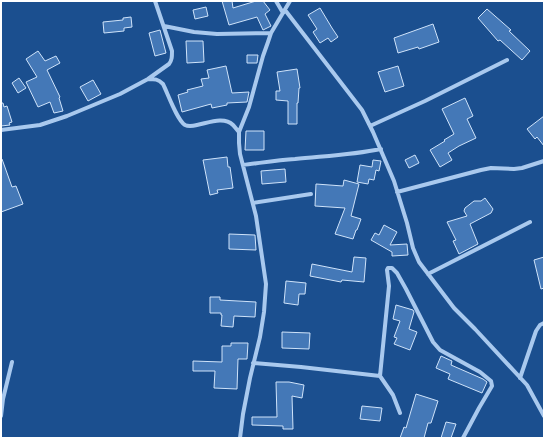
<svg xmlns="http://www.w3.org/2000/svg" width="545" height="439" font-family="Manrope,sans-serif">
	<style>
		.building { fill: #4478b7; stroke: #cfe3fa }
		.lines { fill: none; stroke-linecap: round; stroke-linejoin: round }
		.street { stroke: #a9c9ee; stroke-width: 4 }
	</style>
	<rect width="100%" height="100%" fill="#1b4f8f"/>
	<path class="building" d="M222 1H232L233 8 256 1H263L270 10 265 14 271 26 263 30 257 17 229 25Z
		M206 7 208 16 195 19 193 10Z
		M320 8 332 28 338 37 331 42 328 38 320 43 313 32 317 29 308 15Z
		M487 9 511 30 509 31 530 51 522 60 500 40 498 41 478 18Z
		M131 17 132 27 124 28V31L104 33 103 22 123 20V18Z
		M433 24 439 42 419 49 418 47 398 53 394 38Z
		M160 30 166 53 155 56 149 33Z
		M186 41H203L204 62 187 63Z
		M38 51 45 61 56 56 60 63 47 70 60 97 59 98 63 111 54 113 50 102 38 107 26 82 37 77 26 59Z
		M247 55H258L257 63H247Z
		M226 66 232 93 249 92 247 102 227 103V105L212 108 211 104 182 112 178 95 188 92 187 90 203 86 201 79 209 78 207 70Z
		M398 66 404 86 385 92 378 72Z
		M297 69 300 88H299L298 103H297V124H288V101L276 100V91H280L277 72Z
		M19 78 26 88 18 93 12 83Z
		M93 80 101 94 88 101 80 87Z
		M465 98 473 116 467 119 476 138 459 146 448 153 452 160 440 167 430 150 445 141 444 140 454 134 442 109Z
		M1 103H3L4 107 7 106 12 122 9 123 10 125 1 126Z
		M544 116V146L537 137 535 139 527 129Z
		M246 131H264V150H245Z
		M415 155 419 163 409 168 405 160Z
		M227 157 228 167H230L233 188 217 190 218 193 210 195 203 160Z
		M2 159 12 187 16 186 23 204 1 212V160Z
		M373 160 381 161 379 171 376 170 374 180 369 179 368 184 357 182 360 165 372 167Z
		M285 169 286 182 262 184 261 171Z
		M344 180 359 184 351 216 361 219 357 230H356L353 239 335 234 345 208 315 206 316 184 343 186Z
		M485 198 493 209 491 213 470 224 478 244 459 254 453 241 456 240 447 222 467 216 464 211 465 208 474 201H481Z
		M384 225 397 232 390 245 407 244 408 255 392 256V252L371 240 375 233 379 235Z
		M229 234 255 235 256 250 229 249Z
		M354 257 366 258 364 282 342 280 341 282 310 276 312 264 352 272Z
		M544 257V288L541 289 534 260Z
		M286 281 306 283 305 294H299L298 305 284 303Z
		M210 297H220V300L256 302 255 317 234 316 233 327 221 326 222 315H221V313H210Z
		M396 305 413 310 414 312 409 329 417 332 410 350 394 344 397 338 394 337 400 321 393 319Z
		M282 332 310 333 309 349 282 348Z
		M231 343H248L247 359H238L237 389 214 388 215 371H193V361L222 362V346H231Z
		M441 356 452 361 451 365 483 379 487 382 482 393 448 379 450 374 436 368Z
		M276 382H289L304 385 302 398 292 396 293 429H283V426L252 425V417H277Z
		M416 394 438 401 431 423H428L424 438H400L404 427 406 428Z
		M362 406 382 408 380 421 360 419Z
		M446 422 456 424 451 438H441Z"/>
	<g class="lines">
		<path class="street" d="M276 1 283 13
			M285 10 362 110 373 132 394 181 407 223 413 248 419 262 454 308 475 329 527 385 544 416
			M164 26 194 32 217 34 271 33
			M148 79C155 79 158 79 163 84 168 94 177 120 185 125 189 127 193 126 197 125 208 123 224 116 233 125 235 127 237 130 239 132
			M370 126 425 101 507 60
			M1 130 40 125 67 116 120 94 148 79 169 64C172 60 172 57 172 51L155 1
			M243 165C260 163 278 160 295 159 324 156 352 155 381 149
			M397 192 481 170 491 168 514 169 522 168 544 161
			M253 203 311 194
			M428 274 530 222
			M253 363 301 367 380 376
			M520 378 536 331 540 325 544 323
			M400 413 393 395 380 376 389 286 387 270 388 268H392L397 273 406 289 433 342 440 350 480 372 491 381 492 386 479 408 463 438
			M1 416 3 399 12 362
			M240 438 243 414 250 378 260 337 264 312 266 284 256 216 240 154 239 143V132L249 107 263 56 268 42 271 33 290 1"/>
	</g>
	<rect width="545" height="439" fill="none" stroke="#ffffff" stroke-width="4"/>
</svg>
